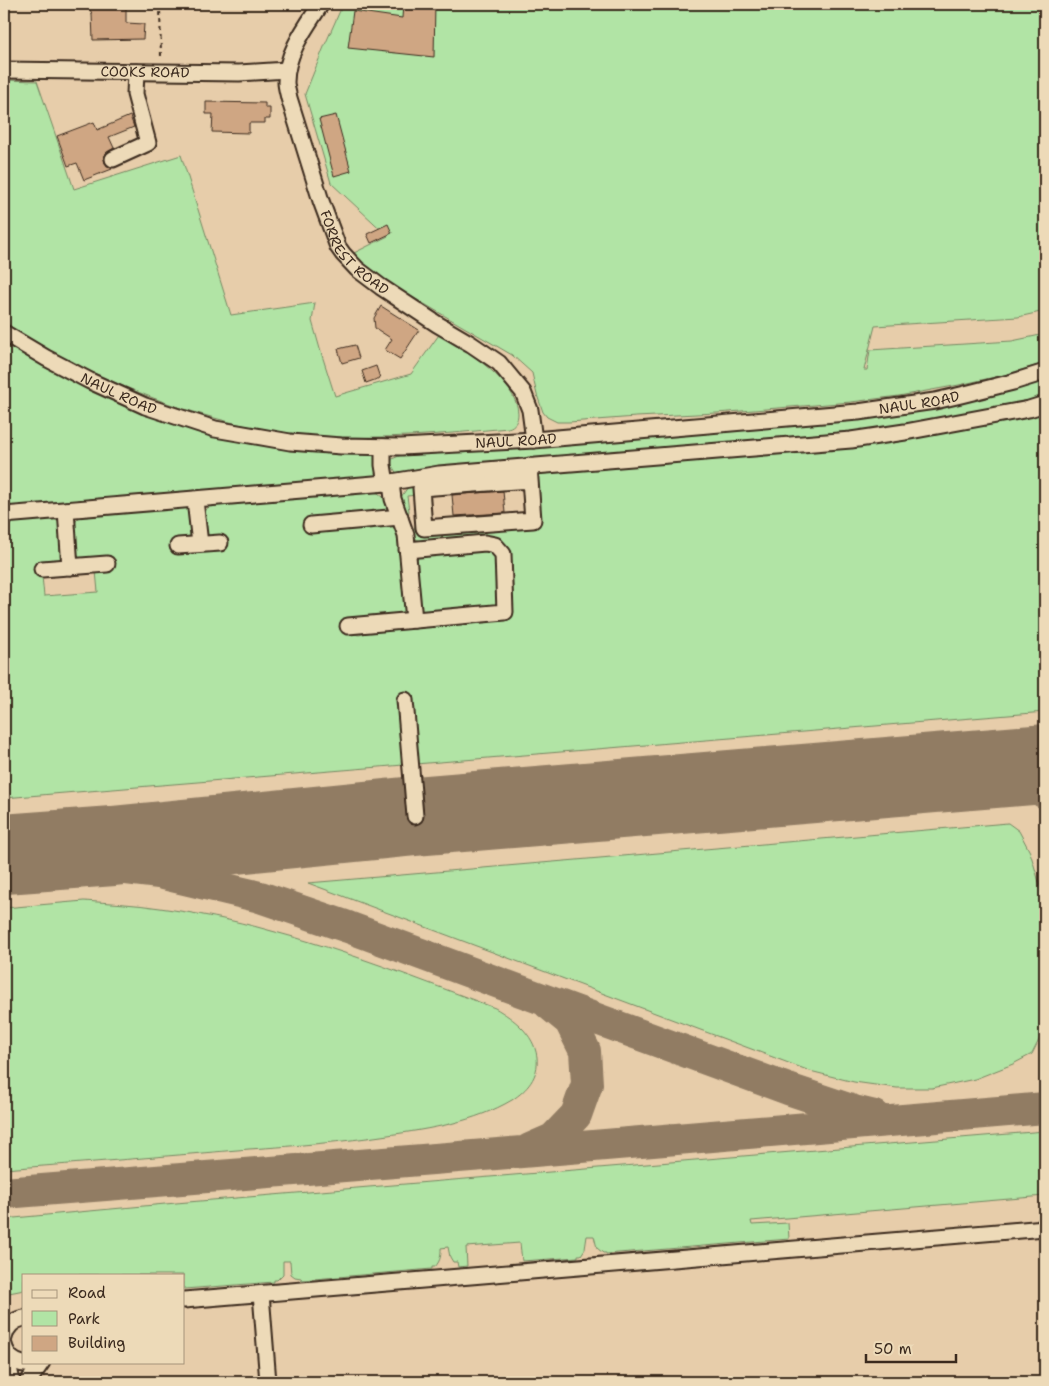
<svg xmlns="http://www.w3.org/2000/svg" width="1049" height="1386" font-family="'Shantell Sans',sans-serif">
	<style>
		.green { fill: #b1e4a5; stroke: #768762 }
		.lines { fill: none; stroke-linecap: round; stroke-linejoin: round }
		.taxiway { stroke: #917c64; stroke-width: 32 }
		.runway { stroke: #917c64; stroke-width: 80 }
		.building { fill: #cfa683; stroke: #3b2a1e }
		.minor-casing { stroke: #3b2a1e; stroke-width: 19 }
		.path { stroke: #3b2a1e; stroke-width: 2; stroke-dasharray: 4 4; stroke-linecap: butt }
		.minor { stroke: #eddab8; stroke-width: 15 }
		.labels { text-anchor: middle; stroke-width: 5; stroke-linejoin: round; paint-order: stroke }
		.street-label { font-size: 14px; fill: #3b2a1e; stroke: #eddab8 }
	</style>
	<rect width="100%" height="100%" fill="#e7cdaa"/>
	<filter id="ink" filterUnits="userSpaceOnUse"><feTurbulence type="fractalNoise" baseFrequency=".02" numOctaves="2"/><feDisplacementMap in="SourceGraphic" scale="10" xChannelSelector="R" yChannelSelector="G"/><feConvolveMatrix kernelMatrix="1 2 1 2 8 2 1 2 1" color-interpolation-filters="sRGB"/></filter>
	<g filter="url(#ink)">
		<path class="green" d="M343 4H1045V311L1018 317 875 326 864 370H867L870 350 1012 341 1045 334V363L1004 375 959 385 899 396 851 402 717 413 636 417 569 422H557L547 417 543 412 537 395 532 373 512 355 390 284 362 266 352 254 388 236 331 183 305 94 324 47Z
			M4 80 37 81 74 189 181 155 231 315 315 303 312 321 320 349 335 396 411 374 441 332C465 351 517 381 518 413 518 421 515 426 508 428 445 434 381 440 319 436 237 431 157 403 83 368 58 356 35 341 11 327 4 319 5 315 8 306L4 304Z
			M4 340 127 405 369 453 376 456 378 473 374 477 4 508Z
			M1045 378V397L1016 404 926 421 885 428 809 435 439 466 397 474 391 464 392 459 406 453 499 449 649 437Z
			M1045 411V712L4 798V522L53 518 61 524C62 536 69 559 54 564 50 566 45 566 41 566L44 596 98 592 96 571 77 556C75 542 68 525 81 516L184 507 191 511 197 532 211 540 207 536C205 523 199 514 211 505L372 492 378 493 383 497 393 511 400 530 406 612 402 616 350 631C356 636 363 637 368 629L513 617 508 554 507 548 422 542 417 540 413 534 417 518 421 535 539 525 535 475 537 472 860 445 944 433Z
			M416 485 417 495 407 496 409 511 407 517 401 497 408 487Z
			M481 549 490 551 498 558 500 599 496 607 422 613 420 606 416 555Z
			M1008 823 1019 831 1030 852 1045 902V1017L1040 1038 1032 1054 1013 1064 975 1079 932 1088H897L854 1082 810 1071 308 883Z
			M84 901C109 903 135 904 160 908 196 913 233 920 268 930 345 950 420 980 495 1008 514 1019 534 1034 537 1057 539 1077 527 1090 512 1100 475 1122 430 1129 388 1135 342 1142 296 1146 249 1149 167 1156 86 1163 4 1169V908Z
			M1045 1131V1196L751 1221 752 1225 788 1223 789 1239 606 1254V1253H603L597 1248 594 1236H587L585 1249 581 1255H578V1257L522 1261 520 1243 466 1247 467 1266 458 1267 457 1262H453L450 1257 448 1247 441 1248C441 1255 441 1260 435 1267H432V1269L302 1280 301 1278 295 1277 291 1274 290 1261H283V1274L277 1280H274V1282L184 1289V1275H24V1290L4 1294V1220L14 1218 176 1203Z"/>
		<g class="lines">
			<path class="taxiway" d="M1008 766 1045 793
				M4 860H53L159 873 260 897 348 927 545 1000 788 1089 854 1111 875 1116
				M530 1149 553 1139 576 1115 587 1084 585 1051 570 1021 548 1003
				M4 1193 522 1152 1045 1108"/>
			<path class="runway" d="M4 854 113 846 415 816 1045 764"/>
		</g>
		<path class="building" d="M88 4H126V23L144 24 143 39 93 40 92 14Z
			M403 4H435L434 57 348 48 353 11 402 18Z
			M206 102 265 103V108H270V119H265V123H249V133L212 132 213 114H206Z
			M336 115 351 171 334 176 319 119Z
			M130 116 134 127 109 137 114 148 106 153 104 159 105 163 112 169 84 180 77 163 68 166 57 136 94 122 97 130Z
			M388 224 392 233 371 243 367 234Z
			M381 306 419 330 400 359 385 350 392 339 375 328 374 318Z
			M355 345 359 358 342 363 338 349Z
			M376 366 380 378 366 383 362 371Z
			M503 491 505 513 454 516 452 495Z"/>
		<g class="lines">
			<defs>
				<g id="minor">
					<path id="s1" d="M321 4C306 27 286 53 286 82 286 87 288 93 289 98L321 201 338 247 343 254 357 269 381 287 437 324 471 344 499 363 523 392 530 410 534 440"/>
					<path id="s2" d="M4 70 239 73 287 70"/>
					<path d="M113 159 148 143 135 94 136 72"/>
					<path id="s3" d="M4 333 46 358 90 381 145 406 215 429 290 442 341 446 401 447 534 440 858 412 935 401 961 395 1013 382 1045 372"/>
					<path d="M383 447V465L386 483"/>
					<path d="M529 466 533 520 424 528 421 488 530 480"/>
					<path d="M391 483 393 499 406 535 414 620"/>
					<path d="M195 500 200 544"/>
					<path d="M66 510 70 567"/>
					<path d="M4 515 386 483 439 474 851 440 905 432 1029 409 1045 404"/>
					<path d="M311 525 400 517"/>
					<path d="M178 546 220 543"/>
					<path d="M42 569 107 564"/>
					<path d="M348 626 505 612 503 554 495 545 485 543 407 550"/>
					<path d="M405 700 415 816"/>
					<path d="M261 1294 268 1382"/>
					<path d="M184 1300 1045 1228"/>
					<path d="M4 1338C6 1327 13 1320 24 1318"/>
					<path d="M4 1345C8 1361 22 1368 38 1362"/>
					<path d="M6 1352 12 1382"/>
					<path d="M28 1382 42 1362"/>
				</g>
			</defs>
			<use href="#minor" class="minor-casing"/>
			<path class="path" d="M160 4 161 59"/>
			<use href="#minor" class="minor"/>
		</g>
	</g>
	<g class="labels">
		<g class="street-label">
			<text dy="5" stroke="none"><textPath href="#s2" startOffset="141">COOKS ROAD</textPath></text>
			<text dy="5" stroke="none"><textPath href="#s1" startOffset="274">FORREST ROAD</textPath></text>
			<text dy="5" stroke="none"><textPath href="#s3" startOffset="130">NAUL ROAD</textPath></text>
			<text dy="5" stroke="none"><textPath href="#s3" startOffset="940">NAUL ROAD</textPath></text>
			<text dy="5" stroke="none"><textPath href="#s3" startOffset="535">NAUL ROAD</textPath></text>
		</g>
	</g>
	<rect width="1049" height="1386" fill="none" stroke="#eddab8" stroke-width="20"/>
	<rect x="10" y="10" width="1029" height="1366" fill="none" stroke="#3b2a1e" stroke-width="2" filter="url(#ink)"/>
	<rect x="22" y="1274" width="162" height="90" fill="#eddab8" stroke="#a6947a"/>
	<rect x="32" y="1290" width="25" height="8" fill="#eddab8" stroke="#a6947a"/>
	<text x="68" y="1298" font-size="15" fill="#3b2a1e">Road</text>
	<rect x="32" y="1311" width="25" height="15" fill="#b1e4a5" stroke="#a6947a"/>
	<text x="68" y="1324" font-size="15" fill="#3b2a1e">Park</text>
	<rect x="32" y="1336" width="25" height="15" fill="#cfa683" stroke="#a6947a"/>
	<text x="68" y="1348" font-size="15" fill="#3b2a1e">Building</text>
	<path d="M866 1354v8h90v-8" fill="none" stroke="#3b2a1e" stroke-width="2.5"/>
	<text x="874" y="1354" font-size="15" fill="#3b2a1e" stroke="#eddab8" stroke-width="4" paint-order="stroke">50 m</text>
</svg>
